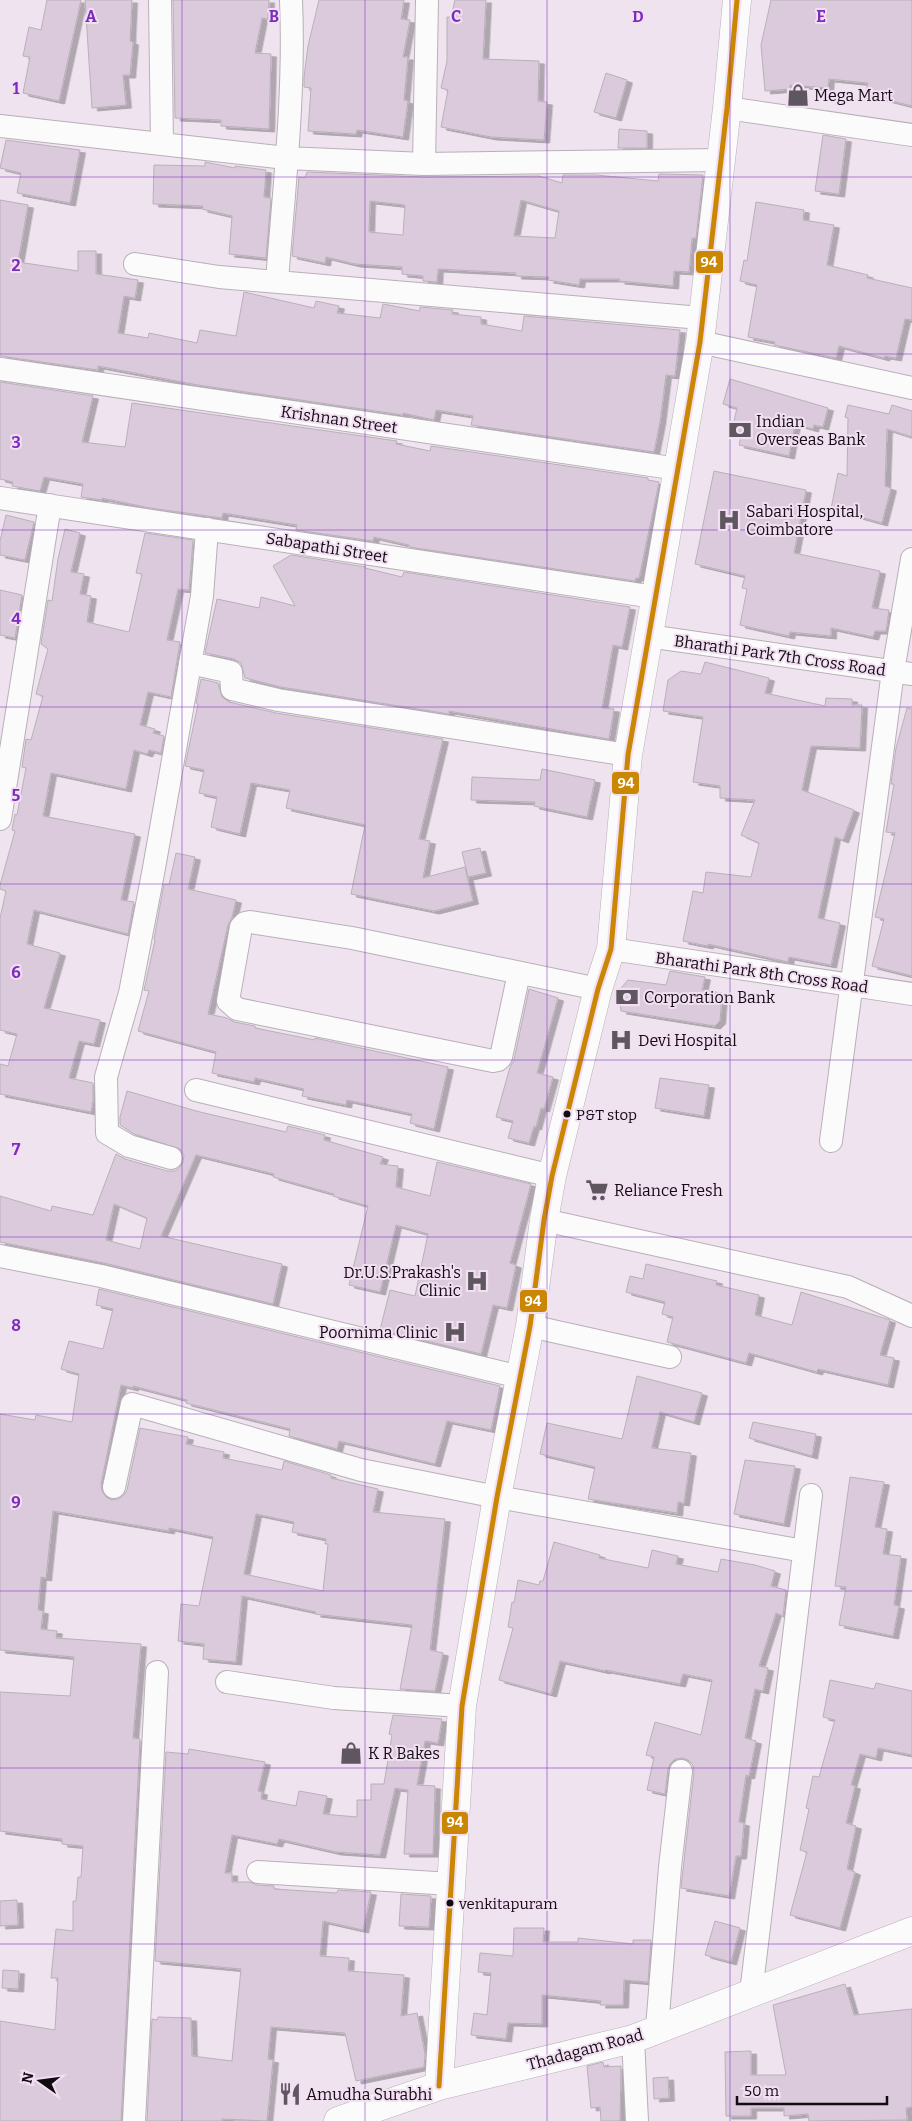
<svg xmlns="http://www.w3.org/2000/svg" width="912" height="2121" font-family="Bitter,serif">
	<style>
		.building { fill: #dbcadb; stroke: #b9b0b9; fill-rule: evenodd; filter: url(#shadow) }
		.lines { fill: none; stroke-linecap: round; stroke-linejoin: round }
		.minor-casing { stroke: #b8b0b8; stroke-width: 24 }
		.major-casing { stroke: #b8b0b8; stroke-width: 29 }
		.minor { stroke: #fcfbfc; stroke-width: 22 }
		.major { stroke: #fcfbfc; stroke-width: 28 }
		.bus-1-casing { stroke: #f2dff2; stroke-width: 9 }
		.bus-1 { stroke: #c98704; stroke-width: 5 }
		.grid { fill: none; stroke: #7b2cbf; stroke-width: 1; stroke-opacity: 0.55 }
		.bus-dot { fill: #120c12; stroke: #f2dff2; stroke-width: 2 }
		.labels { text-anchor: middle; stroke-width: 4; stroke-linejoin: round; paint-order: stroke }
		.bus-label { font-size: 15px; fill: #120c12; stroke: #f2dff2; text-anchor: start }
		.poi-label { font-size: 16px; fill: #120c12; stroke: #f2dff2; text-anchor: start }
		.street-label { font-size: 16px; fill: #120c12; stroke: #f2dff2 }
		.grid-label { font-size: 16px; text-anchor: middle; font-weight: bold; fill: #7b2cbf; stroke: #f2dff2; stroke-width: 4; stroke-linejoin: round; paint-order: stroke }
		.line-badge { stroke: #f2dff2; stroke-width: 2 }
		.badge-label { font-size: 14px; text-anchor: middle; font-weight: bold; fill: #fff }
	</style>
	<defs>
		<filter id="shadow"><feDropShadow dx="5.5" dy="3" stdDeviation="0" flood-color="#0004"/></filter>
	</defs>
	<rect width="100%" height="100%" fill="#eee3ee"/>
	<path class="building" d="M47 0H81L59 101 23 93 30 57 23 56 29 27 41 30Z
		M85 0H132L130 41 133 42 130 75H123L126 105 92 108Z
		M173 0H269L268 19 262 18 255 53 271 54 269 129 221 126V120L175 118Z
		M319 0H404L401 19 410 20 403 57H408L404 100 408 101 403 137 357 130 356 134 308 131 311 88 304 87V77L308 46Z
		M455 0H486L483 59 539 61 538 101 547 102 544 140 491 137 441 127 448 90 441 88 447 61V17H451Z
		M771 0H912V106L865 94 868 83 829 79 828 88 790 85V89L765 91 761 45Z
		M606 73 627 80 616 118 594 112Z
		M619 129 647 131V148H618Z
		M823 135 846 139 839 194 815 191Z
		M6 140 80 150 70 203 17 193 21 173 0 168Z
		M205 162 235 168V166L266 170 264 197 271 198 266 258 229 254 232 216 202 209 203 206 153 204 154 165 205 166Z
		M307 172 424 177 539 176 562 183 563 175H596L658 181 659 174 703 175 696 238H692L689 272 674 271 673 286 619 281 620 279H580L579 285 548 280 549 277 516 276V273L438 269 437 282 423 281V276L402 274V267L355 264 326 257 325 263 292 256 299 177 305 178ZM521 200 559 211 555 238 514 236ZM370 201 405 205 403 235 369 232Z
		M0 200 28 205 18 262 78 271V251H96V274L138 280 135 298 124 296 118 333 148 338 149 333 197 343 200 330 236 336 244 292 314 308 316 301 339 306 337 313 380 318 383 304 420 311V307L453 310 452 314 481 317V324L522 331 524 316 680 330 675 376 666 375 660 422 654 452 471 425 473 416 436 410 434 420 403 413V415L198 385 98 366V370L0 356Z
		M756 202 804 210 803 220 834 225 827 265 868 275 867 278 912 288V320L905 319 896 358 885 356 884 358 839 346 836 358 774 345 775 342 748 337 757 285 740 281 744 260 747 261Z
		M730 379 828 408 823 427 814 425 813 429 795 424 789 456 739 445 742 432 732 430 737 408 723 404Z
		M0 382 93 396 82 442 125 447 132 403 397 441 396 444 430 451 431 446 648 478V480L659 482 639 578H636L635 581 409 547V545L374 537 373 541 296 530 297 525 223 513 222 518 150 508 102 498V500L81 497 83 484 44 477 40 491 12 486 13 482 0 479Z
		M848 405 889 414 892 405 912 411V437L887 429 885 486 891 488 882 523 831 509 838 473 847 476 848 418 845 417Z
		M714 471 806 490 794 553 880 571 872 608 889 610 886 631H875L873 637 831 628V636L790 632 789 636 740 625 747 589 742 588 745 576 695 564Z
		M6 515 34 522 25 560 0 555V541Z
		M65 529 80 533 71 572 84 574 80 594 91 596 87 622 129 632 142 574 136 573 145 533 193 540 189 590 178 589 167 640 180 642 171 697 148 692 140 725 155 729 153 733 164 736 161 753 149 750 147 754 134 750 126 789 51 773 43 816 135 834 121 900 134 902 128 934 34 910 27 944 60 953 44 1008 100 1020 94 1044 79 1041 69 1078 93 1083V1100L91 1112 0 1094V1064L8 1066 17 1034 0 1030V918L6 891 0 889V885L15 831 12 830 15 814 17 815 26 768 22 767 26 739 31 740 43 696 36 694 48 649 41 644 48 600 52 601 58 559Z
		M291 555 366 567 365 568 402 577 404 572 630 607 622 647 613 645 602 708 614 709 609 739 449 711V714L281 687 245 678 241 663 234 659 205 653 217 599 259 608 261 597 295 606 273 566Z
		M0 590 22 595 15 638 0 635Z
		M705 662 769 678 765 693 825 706 826 698 852 699V705H862L860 748 811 746 802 790 854 810 843 840 835 837 818 918 840 923 831 965 789 957 788 962 708 944V946L683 941 693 891 703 893 706 872 751 877 759 843 741 835 755 800 720 798V786L693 782 703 717 663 711 668 680 681 671 701 674Z
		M201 679 218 683 222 697 229 702 276 713 443 739 419 839 430 841 423 878 465 867 473 901 434 911 351 894 365 825 286 808 290 790 251 783 240 834 211 827 217 797 199 793 204 770 185 766 198 704 196 703Z
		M907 708 912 709V976L872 966 884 919 875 917 895 833 886 832 894 784H891L896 748Z
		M542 769 595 780 587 817 534 806 535 802 471 800 472 777 540 780Z
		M480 848 486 873 468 877 462 852Z
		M176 853 195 857 188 889 236 900 232 917 228 925 208 1014 227 1018 234 1022 255 1026V1028L315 1040V1038L448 1067 434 1129 410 1123 412 1114 347 1100 346 1105 302 1096 304 1089 255 1078 254 1082 212 1073 216 1052 138 1031 149 991 144 990 155 940 154 939 164 884 169 885Z
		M670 971 705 977 702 990 722 993 720 1021 715 1026 621 1011 619 995 621 988 628 980 666 985Z
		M529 989 558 998 537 1073 553 1077 544 1109 541 1108 536 1127 534 1126 529 1143 508 1138 513 1121 496 1117 510 1067 514 1060Z
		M660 1078 709 1085 704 1116 655 1108Z
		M127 1091 200 1112 286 1132 288 1126 325 1135 324 1140 383 1157 380 1164 398 1166 396 1187 430 1196 437 1162 531 1184 510 1263 516 1265 507 1308 493 1305 481 1354 380 1330 390 1290 415 1296 428 1234 396 1225 380 1292 349 1285 368 1206 333 1196 334 1194 273 1177 274 1174 196 1155 161 1236 282 1264 273 1304 104 1263 0 1242V1196L51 1211 52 1206 93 1215 116 1154 125 1159 167 1171H175L180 1167 183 1162 184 1155 180 1149 134 1134 120 1125V1117ZM114 1204 147 1218 140 1249 106 1240Z
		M646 1264 717 1281 716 1285 759 1295 755 1315 792 1325 801 1292 890 1320 880 1355 894 1358 888 1385 818 1369 817 1372 749 1353 746 1363 667 1342 673 1317 662 1314 665 1302 626 1292 630 1276 643 1279Z
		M99 1289 500 1386 491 1430 447 1421 435 1464 339 1441 337 1449 289 1436 290 1429 186 1403 187 1400 133 1386V1388L121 1385 101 1484 102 1491 106 1497 111 1500 118 1499 124 1495 127 1490 140 1428 188 1437 186 1444 224 1452 223 1458 282 1470 284 1461 331 1475V1478L378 1489 373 1512 445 1519 430 1650 443 1653 435 1691 400 1689 412 1625 315 1614 316 1612 242 1596 236 1662 203 1659 204 1644 178 1641 181 1604 199 1606 213 1537 169 1528V1531L53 1511 46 1578 41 1577 38 1610 43 1611 41 1629 57 1631 56 1638 141 1644 133 1738 140 1739 121 2121H0V2021L55 2030 58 1978H51L56 1929 73 1931V1901H76L78 1877H81L83 1846 62 1844V1839L0 1831V1692L70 1696 74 1657 0 1650V1414L35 1420 36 1415 72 1422 79 1374 61 1369 69 1341 103 1349 113 1309 96 1305ZM256 1514 294 1522 292 1532 326 1539 325 1544H328L323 1591 244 1574Z
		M637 1376 702 1393 694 1422 660 1412 652 1446V1448L691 1453 684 1503 678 1502 677 1513 588 1499 595 1467 540 1454 547 1423 622 1439Z
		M753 1422 816 1434 812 1456 749 1438Z
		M745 1460 795 1466 784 1524 734 1514Z
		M850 1477 884 1482 875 1527 887 1529 883 1554 901 1556 894 1605 899 1606 893 1636 839 1625 846 1587 835 1586Z
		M554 1542 600 1555 599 1558 648 1568 652 1550 678 1556 676 1564 718 1572 721 1559 755 1565 775 1571 771 1586 786 1590 783 1616 776 1613 759 1666 768 1668 763 1691 755 1689 745 1738 756 1741 749 1776 746 1775 739 1822 744 1823 741 1856H736L729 1896 681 1888 694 1772 693 1765 688 1760 683 1758 675 1759 670 1764 668 1769 665 1794 647 1790 654 1757 646 1755 655 1722 701 1735 712 1680 683 1674 680 1684 605 1670V1671L560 1661 551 1694 499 1680 513 1628 508 1627 512 1602 514 1603 518 1580 539 1585 540 1581H543Z
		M830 1680 874 1689 876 1683 912 1691V1755L878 1748 876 1758 860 1754 851 1785 855 1786 846 1823 856 1826 847 1869 855 1872 840 1928 790 1915 807 1852 800 1850 809 1809 806 1808 813 1776 819 1777 835 1720 823 1717Z
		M393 1715 442 1719 438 1743 425 1741 417 1785 435 1786 433 1854H404L408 1790 395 1788 380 1855 336 1852 279 1839 277 1844 232 1835 225 1873H232V1882H250L257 1885 274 1886V1889L337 1893 338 1890 371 1892 363 1930 323 1921 320 1956 349 1958 348 1971 404 1975 401 2016 417 2013 425 2054 424 2067 356 2081 345 2033 271 2027 268 2059 273 2060 267 2121 222 2119V2121H147L152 2019 157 2020 158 2017 191 2018 192 2056 232 2061 241 1969 155 1961 166 1752 188 1754 189 1749 265 1762 258 1791 262 1792 261 1799 296 1806 299 1791 327 1796 323 1814 357 1817V1800H371V1784H384L392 1735 389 1734Z
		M401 1894 431 1896 429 1927 399 1926Z
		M17 1900 18 1925 0 1926V1901Z
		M715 1921 740 1928 731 1962 705 1955Z
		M514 1928H544L543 1942H578V1938L633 1944V1940H651L648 1982 624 1980 623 2005H600L601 2001 542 1995V2024L508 2023 506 2039 471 2035 474 2013 487 2015 491 1973 478 1972 480 1953 513 1956Z
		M3 1970 19 1971 18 1989 2 1988Z
		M845 1984 854 2015 912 2009V2107L906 2108 907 2120 809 2121 808 2114 784 2116V2108H751V2116H726L725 2052 751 2051V2075H786L773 2005Z
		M603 2062 604 2067 621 2066 620 2121H601L600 2107 591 2108 587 2066Z
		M668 2077 669 2098 654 2099 653 2078Z"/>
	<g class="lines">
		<defs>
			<path id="minor" d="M160 0 162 143
				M727 108 912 135
				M0 126 286 158 424 164 721 160
				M424 164 427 0
				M135 264 219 277 701 318
				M277 281C284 188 295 93 291 0
				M700 342 912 388
				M0 369 678 469
				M0 498 654 597
				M648 636 912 674
				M190 663 231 672 232 689 278 700 628 755
				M0 819 50 505
				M611 949 912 994
				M519 973 501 1057 498 1060 493 1061 237 1009 228 1001 241 927 245 923 250 922 352 938 598 989
				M196 1090 552 1176
				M831 1141 893 671 912 559
				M171 1158 129 1146 107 1133 106 1077 130 993 154 868 202 596 207 529
				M544 1220 848 1287 912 1316
				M0 1256 101 1276 520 1377
				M530 1326 670 1357
				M114 1487 132 1404 361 1470 497 1497 804 1551
				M227 1682 334 1698 462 1706
				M258 1872 451 1884
				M751 1993 811 1495
				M657 2028 670 1867 681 1771
				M633 2039 637 2121
				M134 2121 157 1672"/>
			<path id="major" d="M439 2086 462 1706 497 1497 530 1326 544 1220 552 1176 598 989 611 949 628 755 700 342 727 108 737 0
				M338 2121 439 2086 633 2039 912 1931"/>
		</defs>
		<use href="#minor" class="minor-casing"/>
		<use href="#major" class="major-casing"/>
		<use href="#minor" class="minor"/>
		<use href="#major" class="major"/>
		<defs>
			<path id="bus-1" d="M439 2086 462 1706 497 1497 530 1326 544 1220 552 1176 598 989 611 949 628 755 700 342 727 108 737 0"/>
		</defs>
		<use href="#bus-1" class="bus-1-casing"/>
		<use href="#bus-1" class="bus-1"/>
	</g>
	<path class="grid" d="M182 0V2121M365 0V2121M547 0V2121M730 0V2121M0 177H912M0 354H912M0 530H912M0 707H912M0 884H912M0 1060H912M0 1237H912M0 1414H912M0 1591H912M0 1768H912M0 1944H912"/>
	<defs>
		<symbol id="shop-bare" viewBox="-9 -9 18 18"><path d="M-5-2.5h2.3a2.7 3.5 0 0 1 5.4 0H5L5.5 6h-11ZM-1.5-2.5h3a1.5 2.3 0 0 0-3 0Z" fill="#5f575f" stroke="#f2dff2" stroke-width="2.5" paint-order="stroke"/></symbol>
		<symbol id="bank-bare" viewBox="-9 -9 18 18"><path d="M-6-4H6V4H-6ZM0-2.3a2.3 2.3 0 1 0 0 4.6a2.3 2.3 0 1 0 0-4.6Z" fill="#5f575f" stroke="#f2dff2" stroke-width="2.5" paint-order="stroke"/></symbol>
		<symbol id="hospital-bare" viewBox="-9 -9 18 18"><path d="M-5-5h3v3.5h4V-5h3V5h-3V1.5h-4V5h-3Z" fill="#5f575f" stroke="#f2dff2" stroke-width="2.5" paint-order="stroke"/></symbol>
		<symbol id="supermarket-bare" viewBox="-9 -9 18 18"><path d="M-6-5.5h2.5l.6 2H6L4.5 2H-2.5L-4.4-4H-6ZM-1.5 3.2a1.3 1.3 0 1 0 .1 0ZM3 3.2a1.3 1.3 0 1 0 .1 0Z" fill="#5f575f" stroke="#f2dff2" stroke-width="2.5" paint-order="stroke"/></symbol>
		<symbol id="restaurant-bare" viewBox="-9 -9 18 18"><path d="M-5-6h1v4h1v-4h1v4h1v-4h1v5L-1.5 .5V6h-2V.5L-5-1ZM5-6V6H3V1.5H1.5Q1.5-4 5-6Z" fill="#5f575f" stroke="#f2dff2" stroke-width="2.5" paint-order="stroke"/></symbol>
	</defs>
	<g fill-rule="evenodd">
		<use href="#shop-bare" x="782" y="79" width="32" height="32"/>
		<use href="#bank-bare" x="724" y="414" width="32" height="32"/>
		<use href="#hospital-bare" x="713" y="504" width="32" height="32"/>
		<use href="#bank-bare" x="611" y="981" width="32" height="32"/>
		<use href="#hospital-bare" x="605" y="1024" width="32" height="32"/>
		<use href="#supermarket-bare" x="581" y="1174" width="32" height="32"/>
		<use href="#hospital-bare" x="461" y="1265" width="32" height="32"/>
		<use href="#hospital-bare" x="439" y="1316" width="32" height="32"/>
		<use href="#shop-bare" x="335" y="1737" width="32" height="32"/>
		<use href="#restaurant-bare" x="274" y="2078" width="32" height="32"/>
	</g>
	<g class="bus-dot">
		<circle cx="567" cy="1114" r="4.5"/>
		<circle cx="450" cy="1903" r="4.5"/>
	</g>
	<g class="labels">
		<g class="bus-label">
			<text x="576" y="1120">P&amp;T stop</text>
			<text x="459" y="1909">venkitapuram</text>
		</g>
		<g class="poi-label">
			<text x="814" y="101">Mega Mart</text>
			<text x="756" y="427">Indian<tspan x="756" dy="18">Overseas Bank</tspan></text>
			<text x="746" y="517">Sabari Hospital,<tspan x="746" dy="18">Coimbatore</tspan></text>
			<text x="644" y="1003">Corporation Bank</text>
			<text x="638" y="1046">Devi Hospital</text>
			<text x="614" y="1196">Reliance Fresh</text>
			<text x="461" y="1278" text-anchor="end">Dr.U.S.Prakash's<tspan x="461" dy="18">Clinic</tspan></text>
			<text x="438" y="1338" text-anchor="end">Poornima Clinic</text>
			<text x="368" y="1759">K R Bakes</text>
			<text x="306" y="2100">Amudha Surabhi</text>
		</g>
		<g class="street-label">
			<text transform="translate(339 419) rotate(8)" y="6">Krishnan Street</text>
			<text transform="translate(327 547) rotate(9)" y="6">Sabapathi Street</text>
			<text transform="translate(780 655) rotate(8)" y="6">Bharathi Park 7th Cross Road</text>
			<text transform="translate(762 972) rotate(8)" y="6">Bharathi Park 8th Cross Road</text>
			<text transform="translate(585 2049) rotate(-15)" y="6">Thadagam Road</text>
		</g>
	</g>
	<g class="grid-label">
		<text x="91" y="22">A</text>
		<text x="274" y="22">B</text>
		<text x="456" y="22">C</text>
		<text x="638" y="22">D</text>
		<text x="821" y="22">E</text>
		<text x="16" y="94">1</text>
		<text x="16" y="271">2</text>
		<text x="16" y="448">3</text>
		<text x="16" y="624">4</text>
		<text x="16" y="801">5</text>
		<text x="16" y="978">6</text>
		<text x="16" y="1155">7</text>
		<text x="16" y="1331">8</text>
		<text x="16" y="1508">9</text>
	</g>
	<g class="line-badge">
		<rect x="695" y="250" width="29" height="24" rx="5" fill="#c98704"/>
		<rect x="611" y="771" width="29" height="24" rx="5" fill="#c98704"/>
		<rect x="519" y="1289" width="29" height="24" rx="5" fill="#c98704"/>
		<rect x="441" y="1811" width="28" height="24" rx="5" fill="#c98704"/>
	</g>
	<g class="badge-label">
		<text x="709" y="267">94</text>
		<text x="626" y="788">94</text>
		<text x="533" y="1306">94</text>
		<text x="455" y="1827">94</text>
	</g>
	<g transform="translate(40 2081) rotate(284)" stroke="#f2dff2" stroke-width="4" paint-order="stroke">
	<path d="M0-4L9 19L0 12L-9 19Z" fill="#120c12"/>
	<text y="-8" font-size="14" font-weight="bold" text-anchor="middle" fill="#120c12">N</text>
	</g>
	<path d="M737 2096v8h150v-8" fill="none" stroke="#120c12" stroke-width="2.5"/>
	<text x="744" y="2096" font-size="15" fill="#120c12" stroke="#f2dff2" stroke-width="4" paint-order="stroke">50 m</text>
</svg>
